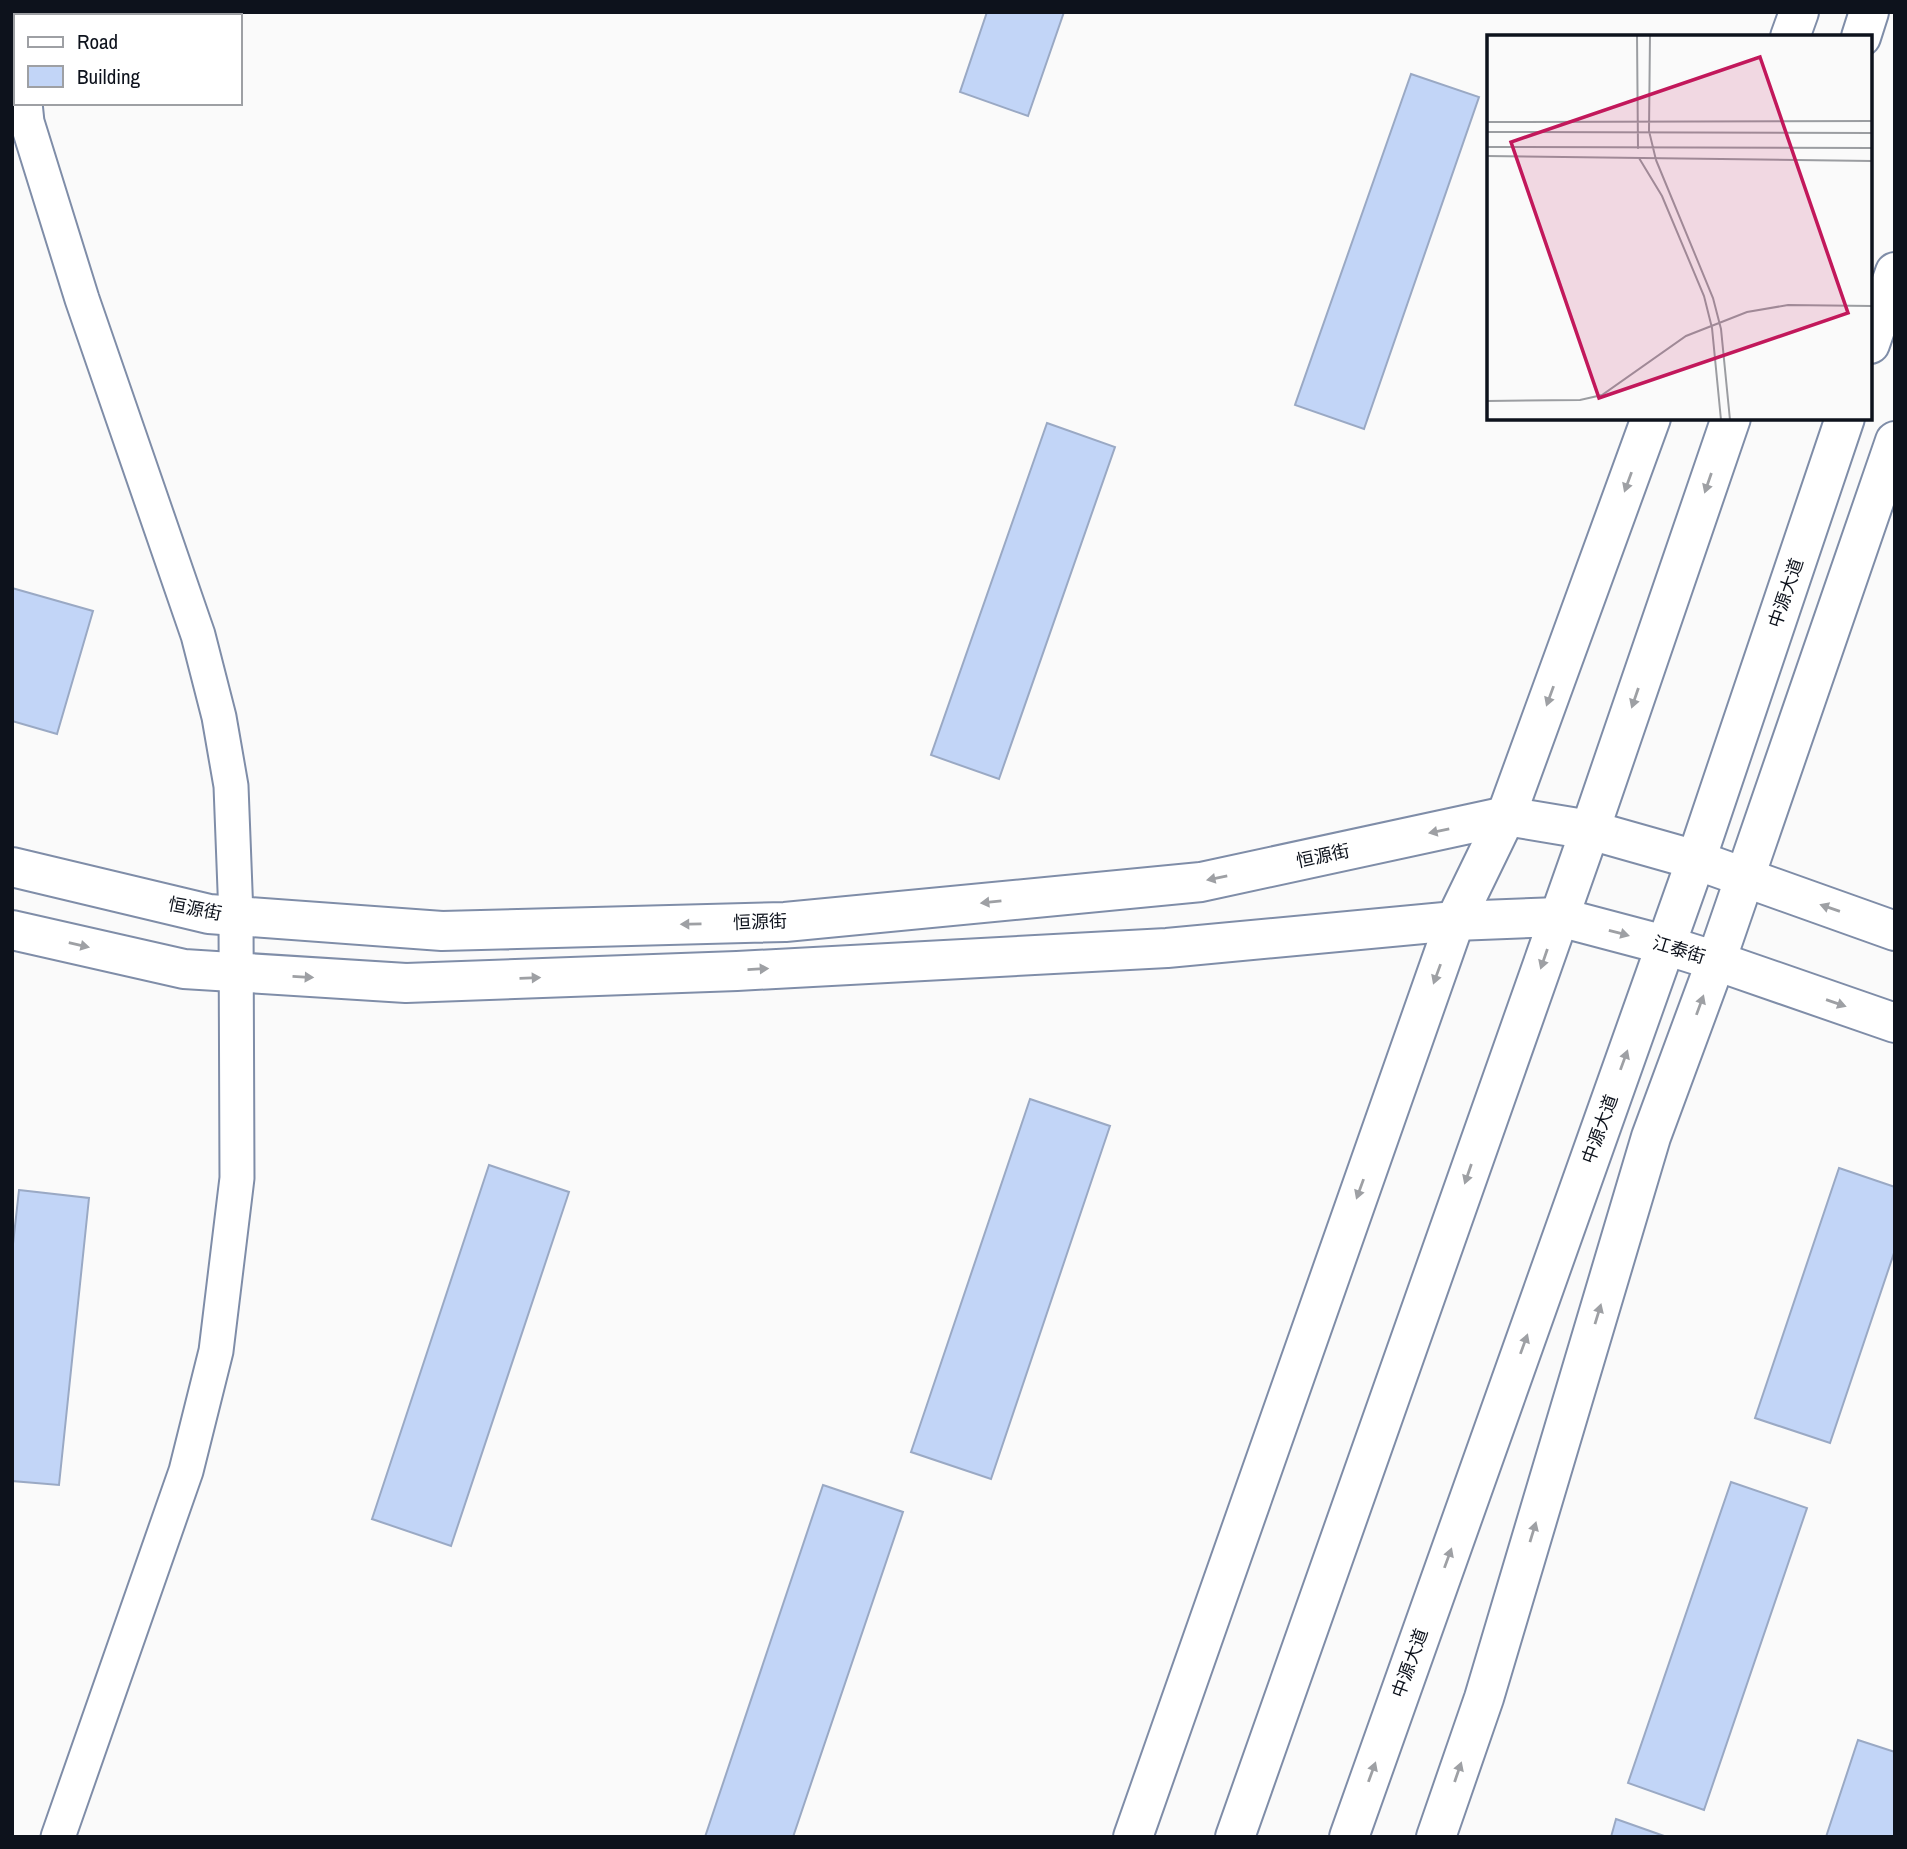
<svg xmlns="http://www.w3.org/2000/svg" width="1907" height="1849" font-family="'Archivo Narrow','Noto Sans SC',sans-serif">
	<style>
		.building { fill: #c2d5f7; stroke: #9aa9c4; stroke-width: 2 }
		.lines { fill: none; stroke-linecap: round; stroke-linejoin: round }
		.minor-casing { stroke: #7f8da8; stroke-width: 37 }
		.tertiary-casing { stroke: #7f8da8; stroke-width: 42 }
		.secondary-casing { stroke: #7f8da8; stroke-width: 42 }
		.primary-casing { stroke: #7f8da8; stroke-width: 42 }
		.minor { stroke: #fff; stroke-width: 33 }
		.tertiary { stroke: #fff; stroke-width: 38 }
		.secondary { stroke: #fff; stroke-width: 38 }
		.primary { stroke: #fff; stroke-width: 38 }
		.oneway { fill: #9ea0a4 }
		.labels { text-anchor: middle; stroke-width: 5; stroke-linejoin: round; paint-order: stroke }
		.street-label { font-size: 18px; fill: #0d121c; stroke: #fff }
		.inset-road { fill: none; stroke: #9b9da1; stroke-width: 2 }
		.view { fill: #c2185b; fill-opacity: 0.15; stroke: #c2185b; stroke-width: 3.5 }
		.inset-edge { fill: none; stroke: #0d121c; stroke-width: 3.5 }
	</style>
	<rect width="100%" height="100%" fill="#fafafa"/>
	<path class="building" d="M100 12H175L174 16H98Z
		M987 12H1064L1028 116 960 92Z
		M1411 74 1479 97 1364 429 1295 405Z
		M1047 423 1115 447 999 779 931 755Z
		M12 588 93 611 57 734 12 721Z
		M1030 1099 1110 1126 991 1479 911 1452Z
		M489 1165 569 1192 451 1546 372 1519Z
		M1839 1168 1895 1187V1250L1830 1443 1755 1418Z
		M19 1190 89 1198 59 1485 12 1481V1253Z
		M1731 1482 1807 1508 1704 1810 1628 1783Z
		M823 1485 903 1512 793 1837H705Z
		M1858 1740 1895 1752V1837H1826Z
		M1616 1819 1667 1837H1611Z"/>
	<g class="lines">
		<defs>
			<path id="minor" d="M18 16V12
				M25 103 27 122 82 299 198 635 219 717 231 786 236 916 237 1178 216 1351 186 1471 58 1837"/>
			<path id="tertiary" d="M1506 816 1590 830 1696 860 1895 931
				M1455 921 1559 917 1665 945 1716 961 1895 1023"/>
			<path id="secondary" d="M12 867 209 914 236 916 442 931 785 922 1201 882 1506 816
				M12 930 184 969 406 983 737 971 1167 948 1455 921"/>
			<path id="primary" d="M1790 37 1799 12
				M1861 37 1869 12
				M1870 344 1895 272
				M1133 1837 1455 921 1506 816 1651 418
				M1235 1837 1590 830 1731 418
				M1349 1837 1696 860 1845 418
				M1436 1837 1484 1698 1651 1137 1716 961 1895 441"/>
		</defs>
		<use href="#minor" class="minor-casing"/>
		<use href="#tertiary" class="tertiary-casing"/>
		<use href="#secondary" class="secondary-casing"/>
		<use href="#primary" class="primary-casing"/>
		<use href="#minor" class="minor"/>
		<use href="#tertiary" class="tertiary"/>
		<use href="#secondary" class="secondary"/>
		<use href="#primary" class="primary"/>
	</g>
	<defs><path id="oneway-solid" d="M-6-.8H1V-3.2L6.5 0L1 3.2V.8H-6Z" transform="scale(1.75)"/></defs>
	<g class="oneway">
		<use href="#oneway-solid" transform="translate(1628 482) rotate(110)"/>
		<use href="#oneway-solid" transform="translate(1708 483) rotate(109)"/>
		<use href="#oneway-solid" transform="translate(1550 696) rotate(110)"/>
		<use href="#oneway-solid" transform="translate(1635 698) rotate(109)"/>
		<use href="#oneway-solid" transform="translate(1439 831) rotate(168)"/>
		<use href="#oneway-solid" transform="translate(1217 878) rotate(168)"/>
		<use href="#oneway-solid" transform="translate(991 902) rotate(174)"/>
		<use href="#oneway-solid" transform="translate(1830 908) rotate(-161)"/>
		<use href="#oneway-solid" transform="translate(691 924) rotate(179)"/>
		<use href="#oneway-solid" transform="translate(1619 933) rotate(15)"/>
		<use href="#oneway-solid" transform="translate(79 945) rotate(13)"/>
		<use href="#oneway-solid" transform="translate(1544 959) rotate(109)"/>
		<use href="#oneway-solid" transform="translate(758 969) rotate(-3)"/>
		<use href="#oneway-solid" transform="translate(1437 974) rotate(110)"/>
		<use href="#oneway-solid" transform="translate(303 977) rotate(3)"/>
		<use href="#oneway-solid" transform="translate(530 978) rotate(-2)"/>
		<use href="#oneway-solid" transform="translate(1836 1003) rotate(19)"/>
		<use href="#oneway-solid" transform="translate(1700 1005) rotate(-70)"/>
		<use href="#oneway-solid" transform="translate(1624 1060) rotate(-70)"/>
		<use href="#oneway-solid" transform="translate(1468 1174) rotate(109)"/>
		<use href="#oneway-solid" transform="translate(1360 1189) rotate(110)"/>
		<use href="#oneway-solid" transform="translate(1598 1314) rotate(-73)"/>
		<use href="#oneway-solid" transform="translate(1524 1344) rotate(-70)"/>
		<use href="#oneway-solid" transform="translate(1533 1532) rotate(-73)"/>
		<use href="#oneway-solid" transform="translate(1448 1558) rotate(-70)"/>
		<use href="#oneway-solid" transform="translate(1372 1772) rotate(-70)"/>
		<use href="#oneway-solid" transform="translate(1458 1772) rotate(-71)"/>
	</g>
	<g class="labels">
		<g class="street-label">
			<text transform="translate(1786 593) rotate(-71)" y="6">中源大道</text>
			<text transform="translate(1323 856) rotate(-12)" y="6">恒源街</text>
			<text transform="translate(195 909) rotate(11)" y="6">恒源街</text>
			<text transform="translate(760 922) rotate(-2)" y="6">恒源街</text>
			<text transform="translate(1679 950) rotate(17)" y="6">江泰街</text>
			<text transform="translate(1600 1129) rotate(-70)" y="6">中源大道</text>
			<text transform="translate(1410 1663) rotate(-70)" y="6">中源大道</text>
		</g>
	</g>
	<g transform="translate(1487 35)">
		<rect width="385" height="385" fill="#fafafa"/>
		<path class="inset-road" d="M150 0 151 114M163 0 162 96 169 125M0 87 385 86M0 97 385 98M0 112 385 113M0 121 385 126M152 123 175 161 217 261 225 293 234 385M169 125 226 263 234 294 243 385M0 366 93 365 115 360 199 301 260 277 301 270 385 271"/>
		<path class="view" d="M273 22 361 278 112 363 24 107Z"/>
		<rect width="385" height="385" class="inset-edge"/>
	</g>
	<rect width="1907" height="1849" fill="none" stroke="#0d121c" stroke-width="28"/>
	<rect x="14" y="14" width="228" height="91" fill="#ffffff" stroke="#9ea0a4" stroke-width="2"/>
	<rect x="28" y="37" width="35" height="10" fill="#ffffff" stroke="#9ea0a4" stroke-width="2"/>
	<text x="77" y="49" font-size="21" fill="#0d121c">Road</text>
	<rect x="28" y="66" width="35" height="21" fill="#c2d5f7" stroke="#9ea0a4" stroke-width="2"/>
	<text x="77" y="84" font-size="21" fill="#0d121c">Building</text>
</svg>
